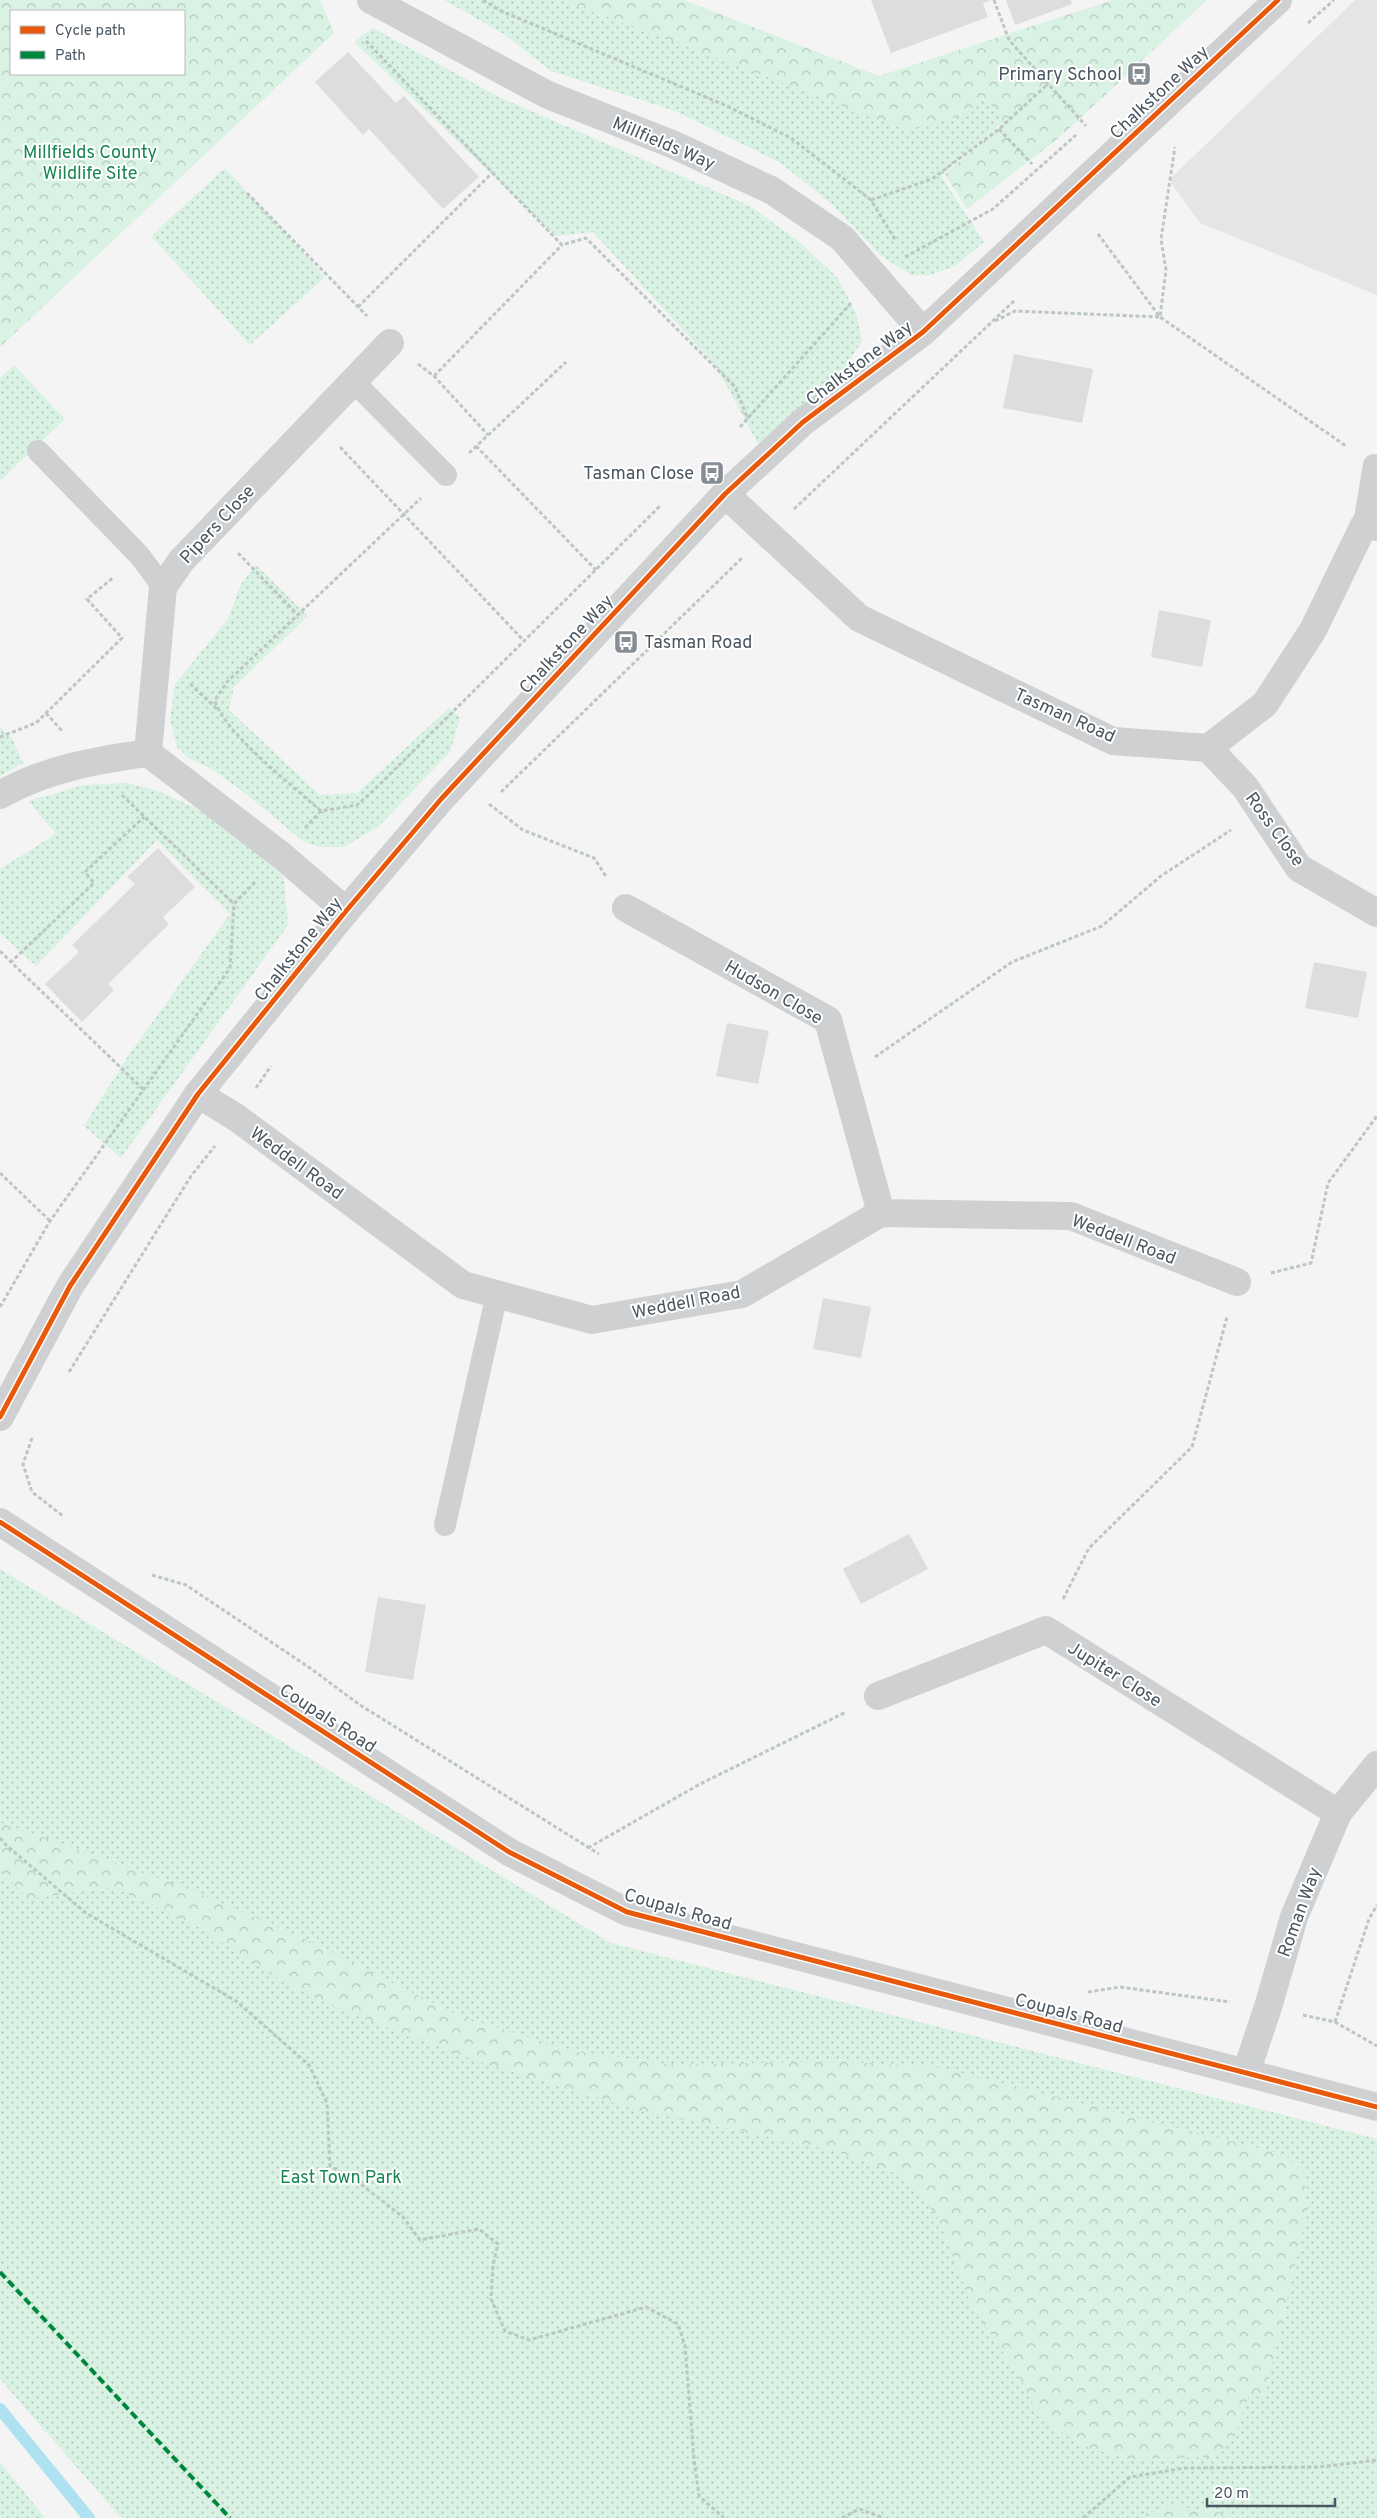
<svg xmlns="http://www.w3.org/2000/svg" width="1377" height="2518" font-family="Overpass,sans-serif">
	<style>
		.education { fill: #e6e5e6 }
		.green { fill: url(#green-dots) }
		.forest { fill: url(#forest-crowns); fill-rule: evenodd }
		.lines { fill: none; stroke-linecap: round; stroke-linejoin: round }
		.stream { stroke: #aee2f0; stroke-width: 12 }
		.building { fill: #ddddde }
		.path { stroke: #bcc7c4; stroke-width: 3; stroke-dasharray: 4 2.5; stroke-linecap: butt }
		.service { stroke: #ced0d2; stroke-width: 22 }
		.minor { stroke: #ced0d2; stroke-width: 28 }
		.tertiary { stroke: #ced0d2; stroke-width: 28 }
		.quiet { stroke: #00873e; stroke-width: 4; stroke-dasharray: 8 4; stroke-linecap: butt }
		.cycleway-casing { stroke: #fff; stroke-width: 8 }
		.cycleway { stroke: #e8590c; stroke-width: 5 }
		.labels { text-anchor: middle; stroke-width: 4; stroke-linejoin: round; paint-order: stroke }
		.poi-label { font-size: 18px; fill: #4a5661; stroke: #fff; text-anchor: end }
		.street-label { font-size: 18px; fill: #4a5661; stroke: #fff }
		.park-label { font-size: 18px; fill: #17864f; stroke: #fff }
	</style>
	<defs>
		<pattern id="green-dots" width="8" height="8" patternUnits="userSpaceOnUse" patternTransform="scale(1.25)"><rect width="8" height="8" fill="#d9f2e3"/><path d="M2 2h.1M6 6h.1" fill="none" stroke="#b2c7bb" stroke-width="1.8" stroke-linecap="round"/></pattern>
		<pattern id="forest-crowns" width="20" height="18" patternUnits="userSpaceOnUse" patternTransform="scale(1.25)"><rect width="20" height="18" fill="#d9f2e3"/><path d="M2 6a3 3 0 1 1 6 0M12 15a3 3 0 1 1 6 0" fill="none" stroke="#b2c7bb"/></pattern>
	</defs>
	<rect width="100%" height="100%" fill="#f4f4f4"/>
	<path class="education" d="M1355 0H1377V295L1200 223 1169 180Z"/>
	<path class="green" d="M444 0H575L763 68 983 87 1007 118 941 176 984 242 955 266 929 275H911L880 255 833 205 779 162 675 111 551 71 504 34Z
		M373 28 499 97 750 206 797 240 837 277 856 313 862 341 841 374 758 444 716 366 593 232 556 236 354 42Z
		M225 168 325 277 250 345 151 236Z
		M14 365 65 419 0 481V378Z
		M256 565 308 616 234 687 229 710 320 795 357 793 449 708 460 718 450 752 379 826 344 847H320L304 842 245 793 210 768 190 759 177 747 170 720 175 684 228 619 241 584Z
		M0 727 13 740 23 763 0 776Z
		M128 783 158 791 202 811 259 853 284 878 288 925 121 1158 84 1126 126 1059 230 914 157 840 36 966 0 933V869L56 834 28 801 84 785Z
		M0 1569 611 1943 1377 2139V2518H121L0 2379Z
		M0 2462 45 2518H0Z"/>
	<path class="forest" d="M0 0H320L334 33 0 347ZM11 11H184V74H11Z
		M561 0H684L879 76 1113 0H1207L1061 136 967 209 945 174 1003 124 987 98 959 116 910 130 867 116 760 74Z
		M0 1822 186 1888 312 1942 455 2014 572 2051 675 2065 837 2061 942 2068 1285 2155 1303 2172 1308 2209 1265 2396 1250 2392 1233 2441 1210 2457 1130 2459 1089 2448 1052 2427 1035 2409 1023 2383 971 2304 938 2218 917 2190 895 2173 835 2151 638 2110 480 2062 336 2008 285 1983 202 1929 113 1887 29 1899 0 1871Z
		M1171 2506 1238 2515 1237 2518H1141L1145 2514Z"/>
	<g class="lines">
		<path class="stream" d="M0 2409 89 2518"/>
	</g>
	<path class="building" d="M871 0H991L983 3 988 17 891 53Z
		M1006 0H1071L1072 4 1015 25Z
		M348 52 396 103 404 96 479 177 443 209 369 129 363 135 315 82Z
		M1014 354 1093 369 1082 423 1003 408Z
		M1159 610 1211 620 1202 667 1151 657Z
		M158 848 195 887 163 917 169 924 108 984 114 990 82 1022 45 984 79 952 72 945 135 884 127 877Z
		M1314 962 1367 972 1358 1018 1305 1008Z
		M727 1023 769 1031 758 1084 716 1076Z
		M823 1298 871 1307 861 1358 813 1349Z
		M909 1534 928 1569 861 1604 843 1569Z
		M378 1597 426 1605 413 1680 365 1672Z"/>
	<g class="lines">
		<path class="path" d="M483 0 499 10 727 106 791 138 871 200 896 241
			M994 0 1009 40 1086 126
			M1308 23 1334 0
			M366 41 562 245 586 238 735 387 748 419
			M999 129 1032 164
			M247 193 367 316
			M871 200 932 179 999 129 1049 83
			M1098 234 1160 317 1346 446
			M905 257 993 209 1076 135
			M358 307 493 172
			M995 321 1015 311 1160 317 1166 270 1161 239 1175 147
			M418 364 434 376 488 435
			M434 376 562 245
			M740 427 851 303
			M476 446 596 570
			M340 447 524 641
			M469 453 566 362
			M794 509 1015 300
			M238 553 298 615
			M190 684 217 709
			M46 713 63 732
			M0 737 36 723 122 638 87 599 114 577
			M501 792 742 558
			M122 795 234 904
			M489 804 523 830 594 858 607 878
			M321 811C295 788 221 730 215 700L227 682 421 498
			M305 828 321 811 357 805 374 790 661 505
			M0 951 11 962
			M875 1057 1012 962 1102 926 1161 876 1231 830
			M256 1088 271 1066
			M143 1089 11 962 94 883 85 872 144 817
			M0 1173 50 1221
			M1271 1273 1311 1263 1328 1183 1377 1116
			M0 1307 50 1221 230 968 234 904 255 882
			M69 1372 191 1176 215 1146
			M32 1438 23 1464 32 1492 63 1516
			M152 1575 186 1585 310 1668 360 1705 599 1854
			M1063 1599 1089 1548 1192 1447 1227 1317
			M0 1838 6 1845 86 1913 236 2001 309 2065 327 2103 330 2166 358 2182 403 2217 420 2240 479 2229 498 2244 493 2265 491 2299 505 2331 529 2340 646 2307 678 2324 685 2346 694 2459 699 2496 724 2518
			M588 1848 700 1784 846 1712
			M1088 1992 1120 1987 1230 2002
			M1303 2015 1335 2022 1377 2046
			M1335 2022 1369 1919 1377 1905
			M842 2518 859 2509 884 2518
			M1083 2518 1130 2477 1185 2468 1318 2467 1377 2460"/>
		<path class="service" d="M353 381 446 475
			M38 451 139 555 163 587
			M1364 525 1374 465
			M445 1525 497 1294"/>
		<path class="minor" d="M725 494 859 618 1113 741 1208 748 1265 704 1313 630 1364 525 1377 527
			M1208 748 1245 787 1299 868 1377 913
			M0 795C45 769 97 760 148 753
			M626 908 828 1020 881 1213
			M346 911 281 855 148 753 163 587 181 561 390 343
			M198 1094 237 1118 463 1285 592 1320 742 1294 881 1213 1071 1216 1237 1282
			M878 1696 1046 1630 1338 1813
			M1246 2073 1268 2007 1294 1917 1338 1813 1377 1765"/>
		<path class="tertiary" d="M371 0 548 95 672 144 771 190 842 238 923 332
			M0 1417 70 1286 198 1094 346 911 442 798 725 494 803 422 923 332 1278 0
			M0 1522 509 1852 627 1912 1377 2107"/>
		<path class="quiet" d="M0 2272 230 2518"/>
		<defs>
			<path id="cycleway" d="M0 1417 70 1286 198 1094 346 911 442 798 725 494 803 422 923 332 1278 0
				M0 1522 509 1852 627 1912 1377 2107"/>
		</defs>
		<use href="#cycleway" class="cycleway-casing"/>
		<use href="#cycleway" class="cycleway"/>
	</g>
	<defs>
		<symbol id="bus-square" viewBox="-11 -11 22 22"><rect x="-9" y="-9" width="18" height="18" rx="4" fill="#868d94" stroke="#fff"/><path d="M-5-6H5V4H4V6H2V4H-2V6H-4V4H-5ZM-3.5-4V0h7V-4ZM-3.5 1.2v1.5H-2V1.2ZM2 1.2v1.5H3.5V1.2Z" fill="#fff"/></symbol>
	</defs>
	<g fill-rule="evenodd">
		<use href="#bus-square" x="1125" y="60" width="28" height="28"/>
		<use href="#bus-square" x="698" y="459" width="28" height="28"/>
		<use href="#bus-square" x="612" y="628" width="28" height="28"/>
	</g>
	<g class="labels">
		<g class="poi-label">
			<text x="1122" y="80">Primary School</text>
			<text x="694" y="479">Tasman Close</text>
			<text x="644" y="648" text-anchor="start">Tasman Road</text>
		</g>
		<g class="street-label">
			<text transform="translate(1159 92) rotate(-43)" y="6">Chalkstone Way</text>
			<text transform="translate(664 143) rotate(23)" y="6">Millfields Way</text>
			<text transform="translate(859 363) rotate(-37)" y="6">Chalkstone Way</text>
			<text transform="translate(217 524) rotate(-47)" y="6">Pipers Close</text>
			<text transform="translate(566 644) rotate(-47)" y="6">Chalkstone Way</text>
			<text transform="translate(1065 715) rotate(24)" y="6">Tasman Road</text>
			<text transform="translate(1275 829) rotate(54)" y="6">Ross Close</text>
			<text transform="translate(298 949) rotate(-51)" y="6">Chalkstone Way</text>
			<text transform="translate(774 992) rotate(30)" y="6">Hudson Close</text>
			<text transform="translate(297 1163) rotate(36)" y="6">Weddell Road</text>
			<text transform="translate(1124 1239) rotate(21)" y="6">Weddell Road</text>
			<text transform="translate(686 1302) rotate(-11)" y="6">Weddell Road</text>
			<text transform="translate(1115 1674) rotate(32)" y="6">Jupiter Close</text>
			<text transform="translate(328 1718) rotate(33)" y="6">Coupals Road</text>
			<text transform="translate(678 1909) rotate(16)" y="6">Coupals Road</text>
			<text transform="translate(1299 1912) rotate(-70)" y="6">Roman Way</text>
			<text transform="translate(1069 2013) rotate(15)" y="6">Coupals Road</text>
		</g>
		<g class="park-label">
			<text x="90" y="158">Millfields County<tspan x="90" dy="21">Wildlife Site</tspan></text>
			<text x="341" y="2183">East Town Park</text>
		</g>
	</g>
	<rect x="10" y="10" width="175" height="65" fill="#ffffff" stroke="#b7bbc0"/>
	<rect x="20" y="26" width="25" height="8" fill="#e8590c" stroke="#b7bbc0"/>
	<text x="55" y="35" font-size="15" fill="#4a5661">Cycle path</text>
	<rect x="20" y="51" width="25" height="8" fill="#00873e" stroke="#b7bbc0"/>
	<text x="55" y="60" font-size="15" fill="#4a5661">Path</text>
	<path d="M1207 2498v8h128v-8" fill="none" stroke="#4a5661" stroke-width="2.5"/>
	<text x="1214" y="2498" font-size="15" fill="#4a5661" stroke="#ffffff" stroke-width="4" paint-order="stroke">20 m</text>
</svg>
